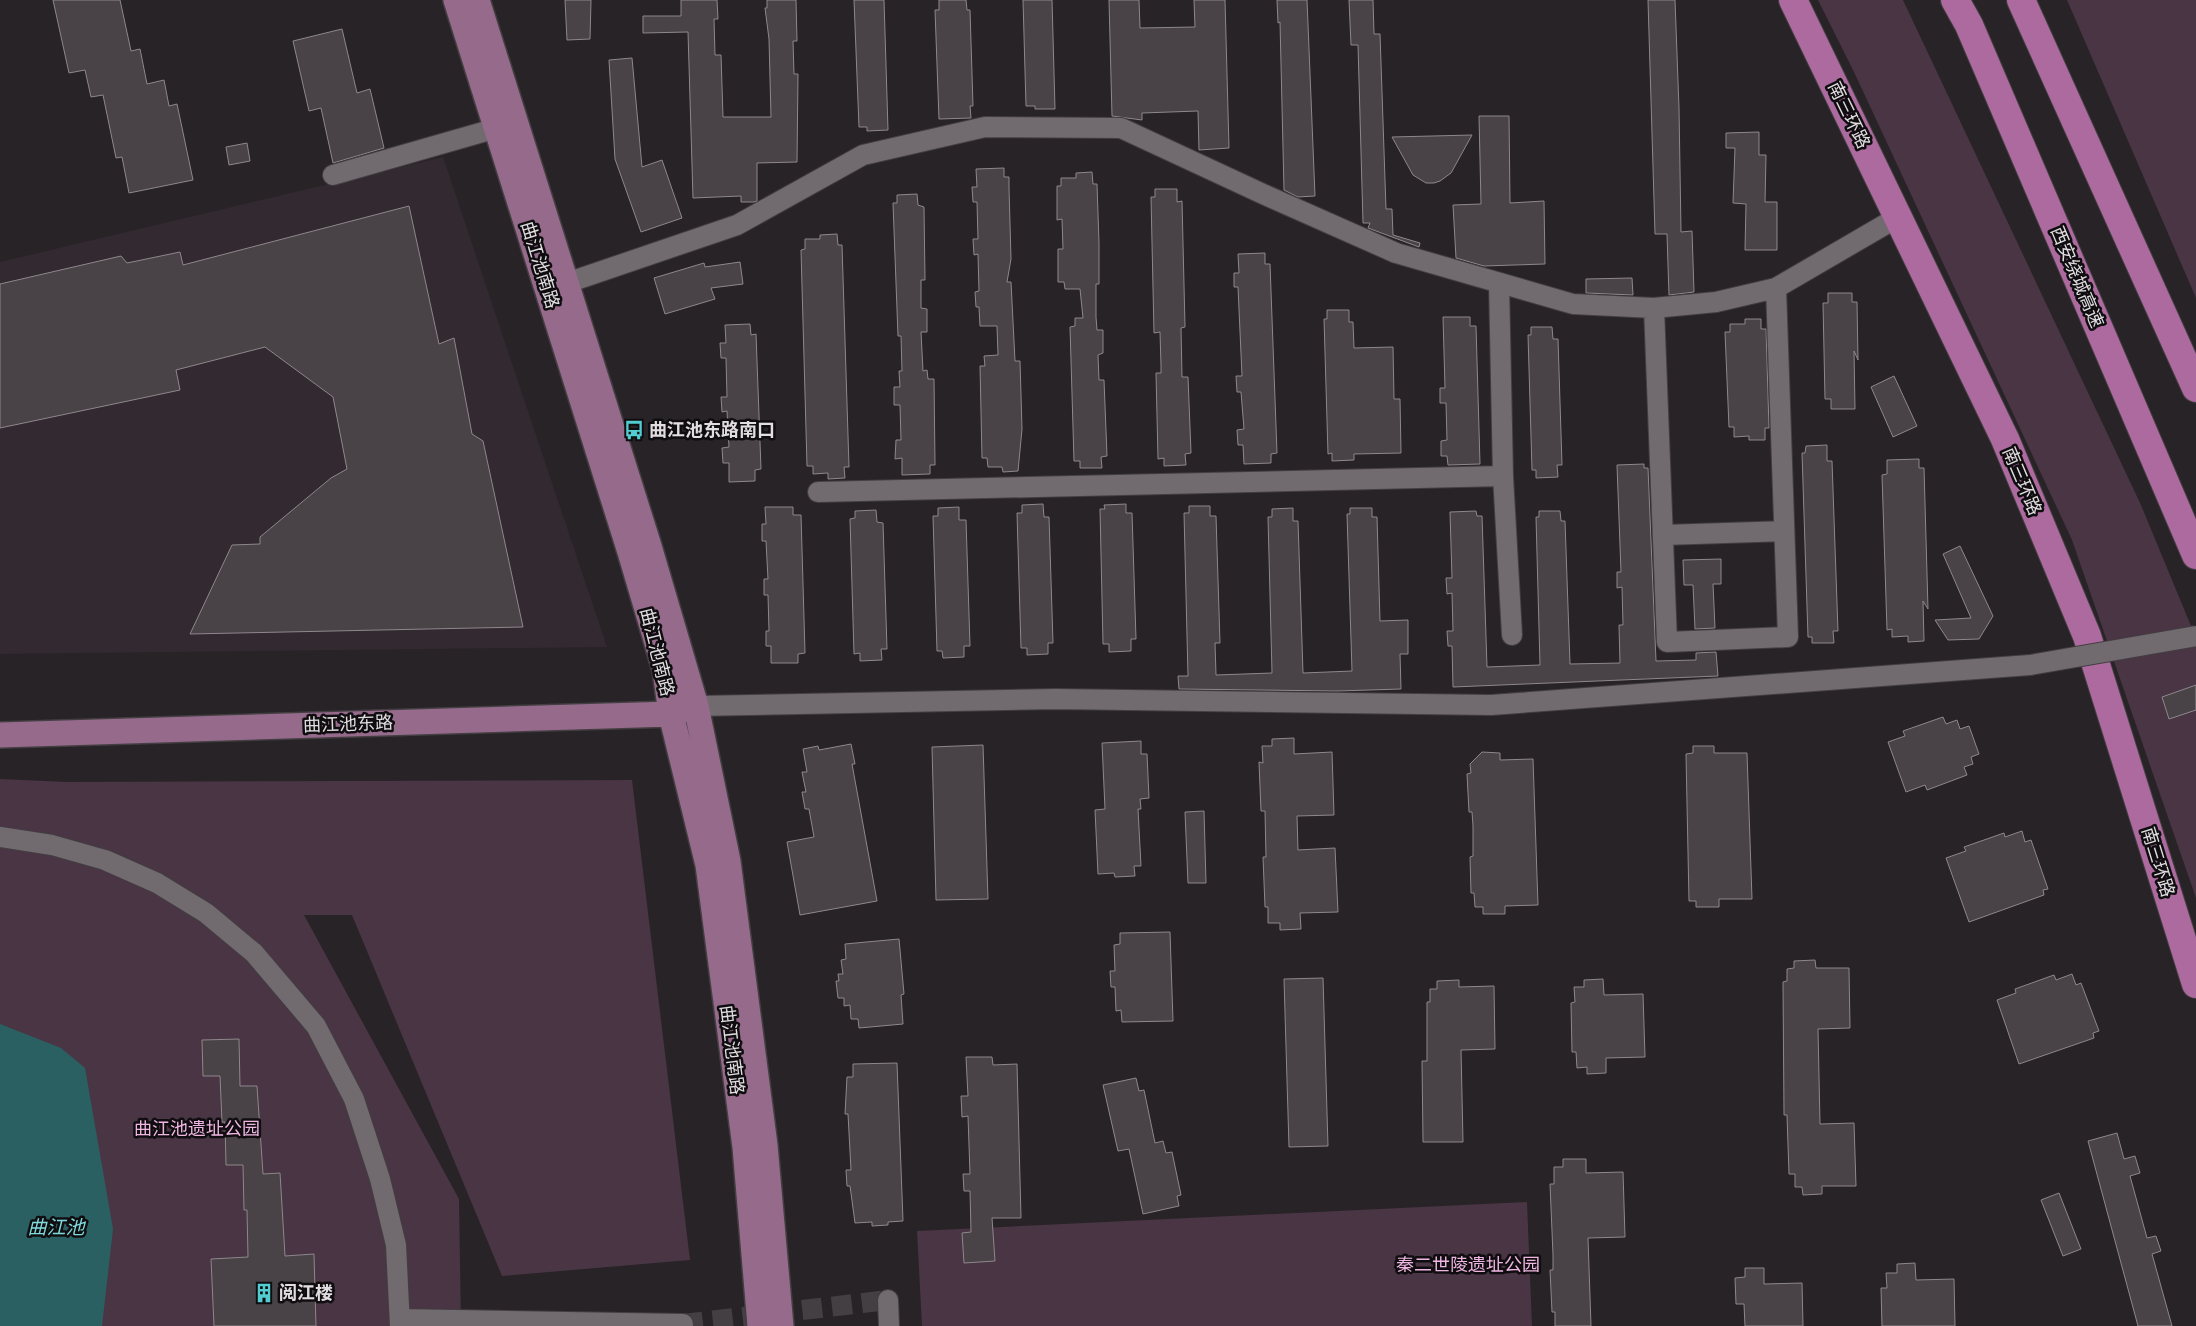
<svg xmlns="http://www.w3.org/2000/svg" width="2196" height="1326" font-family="'Work Sans','Noto Sans SC',sans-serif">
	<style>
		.built { fill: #332931 }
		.green { fill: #493544 }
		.water { fill: #2b6062 }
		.building { fill: #494347; stroke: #8e878c }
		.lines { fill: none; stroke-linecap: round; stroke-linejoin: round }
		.minor-tunnel { stroke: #443f43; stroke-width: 20; stroke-dasharray: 20 10; stroke-linecap: butt }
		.minor-casing { stroke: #433e42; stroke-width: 22 }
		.major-casing { stroke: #433e42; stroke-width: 28 }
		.highway-casing { stroke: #433e42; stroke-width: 30 }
		.minor { stroke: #716b6f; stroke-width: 20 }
		.major { stroke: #956a8b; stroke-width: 25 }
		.highway { stroke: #ad6a9e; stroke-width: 28 }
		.minor-bridge-casing { stroke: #433e42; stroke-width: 22; stroke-linecap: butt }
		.minor-bridge { stroke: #716b6f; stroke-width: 20 }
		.labels { text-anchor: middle; stroke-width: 5; stroke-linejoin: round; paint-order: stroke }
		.street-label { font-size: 18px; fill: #e1dde0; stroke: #0f0d0f }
		.poi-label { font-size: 18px; font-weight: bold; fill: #e1dde0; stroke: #0f0d0f; text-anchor: start }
		.park-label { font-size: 18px; fill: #efb6e1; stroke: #0f0d0f }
		.water-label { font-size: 19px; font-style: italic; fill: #7fd9dc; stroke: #0f0d0f }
	</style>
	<rect width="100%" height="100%" fill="#282327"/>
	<path class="built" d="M443 157 607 647 0 654V262Z"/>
	<path class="green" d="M1818 0H1903L2141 505 2196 638V898L2072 540 1854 72Z
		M2067 0H2196V298Z
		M0 779 67 782 632 780 690 1260 502 1276 352 915H304L459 1199 461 1326H0Z
		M1527 1202 1532 1326H922L917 1231Z"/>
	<path class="water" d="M0 1024 61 1048 85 1068 113 1229 102 1326H0Z"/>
	<path class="building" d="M53 0H120L131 51 140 49 147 84 164 80 169 106 177 104 193 180 129 193 122 157 116 158 103 95 91 97 85 70 69 73Z
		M565 0H591L590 39 567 40Z
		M681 0H717L718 19H714L715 55H721L723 117H771L769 39 765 8H767V0H796L797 41H793L794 74H798L797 162 757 163V201L754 202H741V196L693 198 688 32 643 33V16H681Z
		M854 0H884L888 130 867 131V127H859Z
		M939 0H966L967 10H970L973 106H970L971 118 939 119 935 10H939Z
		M1023 0H1052L1055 109H1035V106H1026Z
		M1109 0H1139L1140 28 1195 27 1194 0H1225L1229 148 1199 150 1198 111 1142 113V120L1112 116Z
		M1277 0H1307L1315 196 1298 197 1284 190 1280 22 1278 23Z
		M1349 0H1373L1374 34H1380L1386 209H1392L1393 235 1420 243 1419 247 1368 228 1370 223H1363L1358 45H1351Z
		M1648 0H1675L1679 108 1681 232 1692 231 1694 292 1669 295 1667 234H1655Z
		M342 29 357 93 370 89 384 148 333 163 321 108 309 111 293 41Z
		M632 58 642 167 662 160 682 218 641 232 615 159 609 60Z
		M1479 116H1509L1510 203 1544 201 1545 264 1484 266 1456 258 1453 205 1481 204Z
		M1759 132V155H1766L1765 202H1777V250H1745L1746 204 1733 203 1735 148H1726V133Z
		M1472 135 1451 173 1440 181 1434 183H1426L1413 175 1392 137Z
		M247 143 250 161 229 165 226 147Z
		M1004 168V177H1009V188L1011 259 1007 282H1011L1015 361H1020L1022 429 1018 471 1003 472 1002 467H988L987 458H982L980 366H985L984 356 998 355 997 326H980L979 307H976L975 292 979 291 978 254 974 255 973 239H978L977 202H973L972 187H977L976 169Z
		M1092 172 1093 184H1097L1099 243V284H1096V317L1097 330H1103V353L1098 355 1099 380H1104L1107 456 1101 457 1102 468H1080V461H1074L1070 327 1075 326V318H1083L1080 289H1065L1064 282H1058V249H1063L1062 219 1057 220V186H1061V178H1076V173Z
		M1155 189H1177V202L1182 201 1185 327 1181 328 1182 377H1188L1191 453 1185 454 1186 465 1164 466V458L1158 459 1156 373H1161V366L1160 332 1154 333 1151 197H1155Z
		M917 194 918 205 924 207 925 280H921V308L927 309V332H921L923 371 927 370 928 379H934L935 465H930V474L902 475V458L895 459 896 440H901L900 405H894V387H900L899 371H902L901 336H898L893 203H897V195Z
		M409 206 439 344 454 338 472 434 483 441 523 627 190 634 232 545 260 544V537L331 478 347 469 333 397 265 347 176 370 180 390 0 428V284L121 256 127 263 180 252 183 265Z
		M837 234 838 245H842L849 467H844L845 478 828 479V473L813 474V466H807L801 250 805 249V239H820V235Z
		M1265 253V264H1270L1277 453 1271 454V463L1244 464 1243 445H1238L1237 430 1244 429 1241 392H1237L1236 376H1242L1238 287H1234V273H1239L1238 254Z
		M740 262 743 284 711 288 715 299 665 314 654 278 704 263 705 267Z
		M1632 278 1633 295 1586 293V279Z
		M1828 293H1852V302H1857L1858 360 1854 351 1855 409H1831V399H1825L1823 303H1828Z
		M1327 310H1349V322H1353L1354 348 1393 347 1394 399H1400L1401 453 1354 454V460L1332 461V453L1328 454 1324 319H1327Z
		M1443 317H1470V326H1476L1480 464 1448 465 1447 456H1441V441L1447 440 1446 403H1440V388H1445Z
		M1745 319H1761V329H1766L1769 428H1765V440H1749V436L1734 437V427H1729L1725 332H1730V324H1745Z
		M750 324 751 335 756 334 761 469 755 470V481L729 482V463H723L722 448 729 447 727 411 722 412 721 397H727L726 358H721L720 343H726L725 325Z
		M1531 327H1552L1553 339H1558L1562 465H1557L1558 477 1536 478V470H1532L1528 335H1531Z
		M1894 376 1917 426 1893 437 1871 387Z
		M1827 445V461H1832L1838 631H1833L1834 643H1812V637H1808L1802 453H1805L1806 446Z
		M1919 459V468H1924L1928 609 1923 601 1924 641 1908 642V636L1892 637V629L1887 630 1882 475 1887 474V460Z
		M1644 464V468H1648L1656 661 1696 660V653L1716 652 1718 676 1453 687 1452 646H1448L1447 631H1453L1452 593 1447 594 1446 578H1452L1450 512 1476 511 1477 516H1482L1487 667 1540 665 1536 517H1539V511H1560L1561 521H1565L1570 664 1620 663 1619 625H1623L1622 587 1617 588V572H1621L1617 465Z
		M1043 504 1044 517H1049L1053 643H1048V654L1027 655V648H1021L1017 513H1022V505Z
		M1126 504V513H1132L1136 639H1131V651L1109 652V644H1103L1100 509H1105L1104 505Z
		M1189 506H1210V516H1216L1220 643H1215L1216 675 1272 673 1268 517H1272V509L1293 508V521H1298L1303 673 1352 671 1347 514H1350V508H1372V517H1377L1380 621 1408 620V654H1400L1401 689 1337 691 1179 689 1178 676H1188L1184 513H1189Z
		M765 507H793V515H801L805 653 798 654V663H771V646H766V631H769L768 595H764V579H768L766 541H762V524H766Z
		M959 507V520H966L970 646H964V657L943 658 942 651H937L933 516H938V508Z
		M876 510 877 522 883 523 887 649H881L882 660 860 661V653L854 654 850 519 855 518V511Z
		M1960 546 1993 616 1979 639 1948 640 1935 620 1971 618 1943 554Z
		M1721 559V584H1713L1715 628 1695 629 1693 585H1684L1683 560Z
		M2196 685V710L2169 719 2162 697Z
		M1943 717 1946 724 1957 720 1960 729 1969 726 1979 754 1971 757 1973 764 1964 767 1967 775 1927 790 1925 785 1906 792 1888 742 1905 736 1903 731Z
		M1294 738V754L1332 752 1334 815 1297 816 1298 850 1335 848 1338 912 1300 913 1301 929 1280 930V923H1268V907H1265L1263 857H1266L1265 811H1261L1259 762 1263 763 1262 746H1272V739Z
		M1141 741V754H1147L1149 798 1140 799 1141 809H1138L1141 866H1134L1135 876 1115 877 1114 873 1098 874 1095 810 1105 809 1102 743Z
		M851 744 855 764H852L877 901 800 915 787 842 814 837 809 809H805L802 792H806L802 772H807L803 749 818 746 819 750Z
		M983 745 988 899 936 900 932 747Z
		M1693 746H1714V753H1747L1752 899H1719V907H1696V901H1689L1686 754 1693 753Z
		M1482 752 1500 753V760L1533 759 1538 905 1505 906V914H1483V907H1475L1474 893H1471L1470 857 1473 856V826L1472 812H1469L1467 774 1471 773 1470 764Z
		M1204 811 1206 883H1188L1185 812Z
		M2022 831 2025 842 2031 840 2048 889 2043 890 2044 895 1969 922 1946 858 1966 851 1964 847 2004 833 2005 837Z
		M1170 932 1173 1021 1122 1022 1121 1010 1116 1011 1115 987H1111L1110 971H1115L1114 945 1120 944V933Z
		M899 939 904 994 901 995 903 1024 859 1028 858 1019H851L850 1005 844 1006V998H838L836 981H839L838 974H843L841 960 846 959 845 944Z
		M1815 960 1816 968H1849L1850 1028 1818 1029 1820 1124 1854 1123 1856 1186H1822V1194L1803 1195 1802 1187H1795V1174H1789L1787 1115H1784L1783 982 1787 981V969L1794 968V961Z
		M2072 974 2076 985 2081 983 2099 1031 2093 1033 2094 1038 2019 1064 1997 1000 2016 993 2015 989 2054 975 2056 980Z
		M1323 978 1328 1146 1289 1147 1284 979Z
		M1603 979 1604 995 1643 994 1645 1057 1606 1058V1073L1587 1074V1067L1577 1068 1576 1052H1572L1571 1003 1575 1002 1574 987H1584V980Z
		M1459 980V987L1494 986 1495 1049 1461 1050 1463 1142H1423L1422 1061H1427V1002H1430V989H1437V981Z
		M239 1039 240 1086H257L263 1174 280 1173 285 1256 314 1254 316 1326H214L211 1259 248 1257 247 1210H244L243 1165H226L225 1122H222L220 1076H203L202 1040Z
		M966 1057H992L993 1065 1017 1064 1021 1218H992L995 1261 964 1263 962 1233 971 1232 970 1191H964L963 1174H970L968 1116 962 1117 961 1096H968Z
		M897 1063 903 1221 888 1222V1225L872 1226V1222L855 1223 850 1186H847L846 1170H851L848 1114H845L847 1077H853V1064Z
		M1136 1078 1139 1091 1144 1090 1155 1143 1163 1141 1166 1153 1172 1152 1181 1195 1177 1196 1179 1206 1143 1214 1129 1149 1118 1151 1103 1085Z
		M2117 1133 2124 1159 2135 1156 2140 1173 2130 1176 2147 1238 2156 1236 2161 1251 2152 1254 2172 1326H2138L2088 1141Z
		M1563 1159H1586V1173L1623 1172 1625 1237 1588 1238 1591 1326H1555V1312H1552L1550 1270H1553V1255L1550 1184H1554V1167H1563Z
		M2059 1193 2081 1249 2063 1256 2041 1200Z
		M1915 1263 1916 1280 1954 1279 1955 1326H1882L1881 1288H1887L1886 1273H1897V1264Z
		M1745 1268H1764V1284L1802 1283 1803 1326H1745L1744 1304H1736L1735 1278 1745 1277Z"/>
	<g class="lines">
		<path class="minor-tunnel" d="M683 1324 888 1300"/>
		<defs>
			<path id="minor" d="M333 175 497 128
				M1499 283 1503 476 1512 635
				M552 288 737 225 863 155 985 127 1121 128 1263 194 1396 253 1573 304 1654 308 1716 302 1776 288 1898 217
				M1654 308 1667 642 1788 637 1776 288
				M818 492 1503 476
				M1663 535 1784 531
				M696 706 1055 699 1491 705 2030 665
				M0 837 52 845 105 860 157 883 206 913 254 953 316 1026 354 1099 380 1179 396 1245 400 1326
				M888 1300 889 1326
				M400 1319 683 1324"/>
			<path id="major" d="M456 0 630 552 665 670 671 714 708 865 745 1147 760 1326
				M477 0 649 546 696 706 728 861 765 1145 781 1326
				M0 735 671 714 686 709"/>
			<path id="highway" d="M1793 0 2005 439 2087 636 2196 984
				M1955 0 1969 25 2196 555
				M2021 0 2196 388"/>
		</defs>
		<use href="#minor" class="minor-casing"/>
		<use href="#major" class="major-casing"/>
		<use href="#highway" class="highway-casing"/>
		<use href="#minor" class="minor"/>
		<use href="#major" class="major"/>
		<use href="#highway" class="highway"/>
		<defs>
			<path id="minor-bridge" d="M2030 665 2196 636"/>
		</defs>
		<use href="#minor-bridge" class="minor-bridge-casing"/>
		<use href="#minor-bridge" class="minor-bridge"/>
	</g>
	<defs>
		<symbol id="bus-bare" viewBox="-9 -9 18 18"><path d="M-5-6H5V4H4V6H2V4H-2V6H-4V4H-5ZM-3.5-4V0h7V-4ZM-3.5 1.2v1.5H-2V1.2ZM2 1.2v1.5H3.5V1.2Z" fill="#51ccd1" stroke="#0f0d0f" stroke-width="2.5" paint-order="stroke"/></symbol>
		<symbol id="building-bare" viewBox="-9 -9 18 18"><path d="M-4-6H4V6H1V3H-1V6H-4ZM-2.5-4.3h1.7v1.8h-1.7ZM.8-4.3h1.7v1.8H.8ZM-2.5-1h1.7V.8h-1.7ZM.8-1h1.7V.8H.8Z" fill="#51ccd1" stroke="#0f0d0f" stroke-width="2.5" paint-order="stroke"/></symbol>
	</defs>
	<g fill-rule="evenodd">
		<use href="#bus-bare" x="620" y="416" width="28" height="28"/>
		<use href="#building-bare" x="250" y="1279" width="28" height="28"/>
	</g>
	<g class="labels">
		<g class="street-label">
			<text transform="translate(1849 115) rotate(64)" y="6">南三环路</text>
			<text transform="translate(540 265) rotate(73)" y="6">曲江池南路</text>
			<text transform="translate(2077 277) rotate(67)" y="6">西安绕城高速</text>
			<text transform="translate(2022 481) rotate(67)" y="6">南三环路</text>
			<text transform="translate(657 652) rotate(76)" y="6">曲江池南路</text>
			<text transform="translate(348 724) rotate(-2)" y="6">曲江池东路</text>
			<text transform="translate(2158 862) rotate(73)" y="6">南三环路</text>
			<text transform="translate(732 1050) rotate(83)" y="6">曲江池南路</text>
		</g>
		<g class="poi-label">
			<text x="649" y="436">曲江池东路南口</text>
			<text x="279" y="1299">阅江楼</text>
		</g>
		<g class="park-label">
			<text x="197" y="1135">曲江池遗址公园</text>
			<text x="1468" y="1271">秦二世陵遗址公园</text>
		</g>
		<g class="water-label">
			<text x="56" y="1234">曲江池</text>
		</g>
	</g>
</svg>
